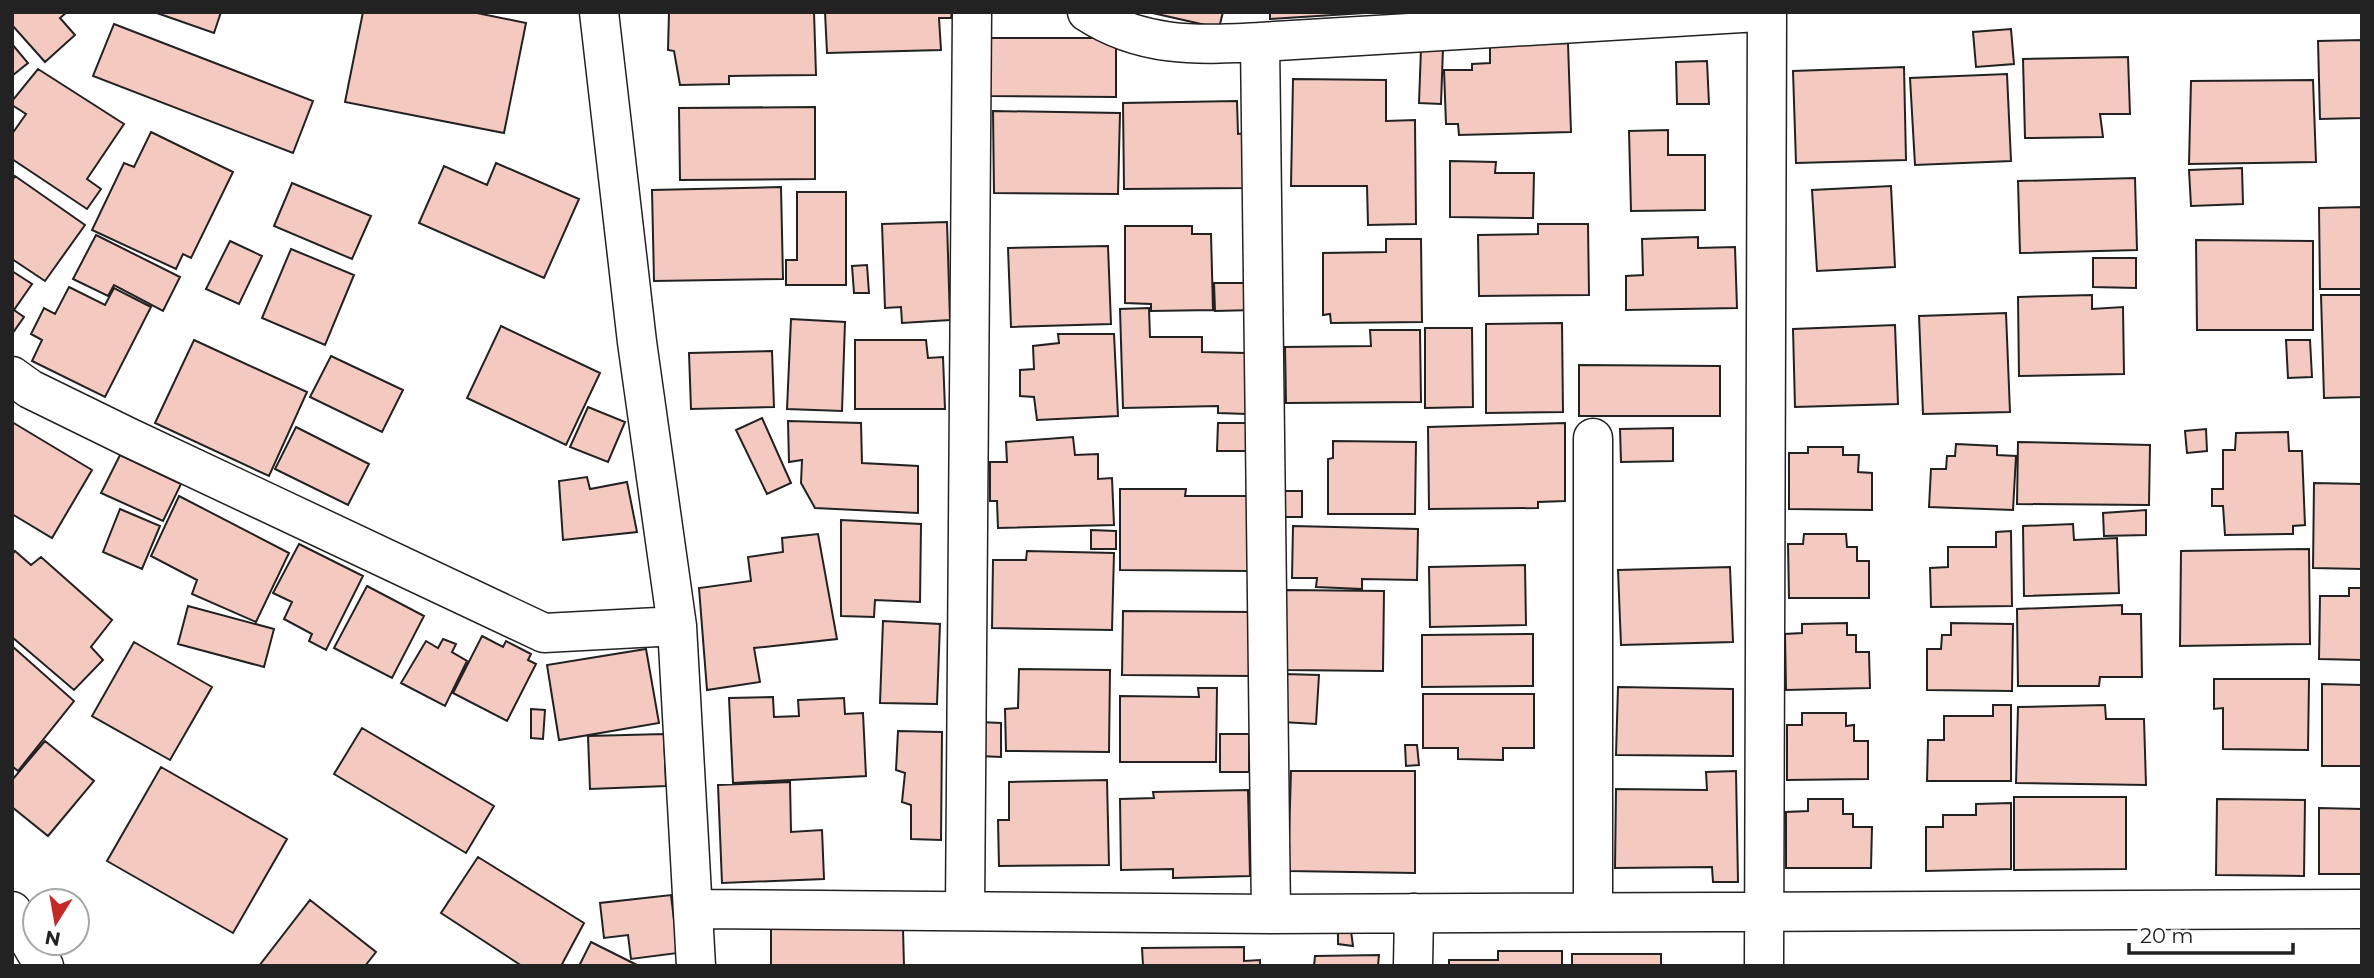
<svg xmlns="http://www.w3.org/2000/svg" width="2374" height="978" font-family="Montserrat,sans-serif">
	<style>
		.building { fill: #f3c9c0; stroke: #222; stroke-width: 2 }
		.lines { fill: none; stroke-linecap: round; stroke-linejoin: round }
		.minor-casing { stroke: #222; stroke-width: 41 }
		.tertiary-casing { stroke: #222; stroke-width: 41 }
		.minor { stroke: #fff; stroke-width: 38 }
		.tertiary { stroke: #fff; stroke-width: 38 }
	</style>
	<rect width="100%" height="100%" fill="#fff"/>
	<path class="building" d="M12 12H67L60 18 75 35 45 62 12 25Z
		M154 12H221L214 33Z
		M363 12H472L526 23 504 133 345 102Z
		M669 12H814L816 75 729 76V84L680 85 674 51 668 50Z
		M825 12H952L951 18H939L941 50 827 53Z
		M1148 12H1223L1219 28Z
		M1270 12H1381L1270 19Z
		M114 24 313 101 293 153 93 76Z
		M2011 29 2014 64 1976 67 1973 32Z
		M990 38H1116V97L990 96Z
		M2362 40V118L2320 119 2318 41Z
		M1568 43 1571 132 1459 135 1458 124H1446L1444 70H1472V64L1490 63V44Z
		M12 44 28 63 12 76Z
		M1421 48H1443L1441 104 1419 103Z
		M2128 57 2130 114H2100L2103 137 2025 138 2023 59Z
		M1707 61 1709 104H1677L1676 62Z
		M1904 67 1906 160 1796 163 1793 71Z
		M38 69 124 124 87 179 101 189 87 209 12 159V134L26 114 12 105V101Z
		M2007 74 2011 161 1915 165 1910 78Z
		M1293 79 1386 80V121L1415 120 1416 224 1368 225 1367 186H1291Z
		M2313 80 2316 162 2189 164 2191 81Z
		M1237 101 1238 134 1247 133 1248 188 1124 189 1123 103Z
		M815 107V179L680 180 679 108Z
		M993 111 1120 113 1118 194 994 193Z
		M1668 130V155H1705V210L1631 211 1629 131Z
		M151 132 233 172 191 258 183 254 176 269 92 230 124 163 134 167Z
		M1450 161 1496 162 1495 173H1534L1533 218 1450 217Z
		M496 163 579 199 544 278 419 223 444 166 487 185Z
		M2242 168 2243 204 2191 206 2189 170Z
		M15 176 85 225 45 281 12 259V181Z
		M2135 178 2137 250 2020 253 2018 181Z
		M292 183 371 216 352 259 274 226Z
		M1891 186 1895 267 1817 271 1812 190Z
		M781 187 783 279 654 281 652 190Z
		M797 192H846V285H786V260H797Z
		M2362 207V289H2320L2319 208Z
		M947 222 950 320 902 323 901 307 885 308 882 224Z
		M1538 224H1588L1589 295 1479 296 1478 235 1538 234Z
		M1125 226H1192V234H1211L1213 310 1151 311V304L1125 303Z
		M96 235 180 277 163 311 114 285 108 296 73 279Z
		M1698 237V248L1735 247 1737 308 1626 310V276L1643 275 1642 239Z
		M1386 239H1421L1422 322 1331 323 1330 314 1323 315V253L1386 252Z
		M2196 240 2313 241V330H2197Z
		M230 241 262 256 239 304 206 289Z
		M1108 246 1111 324 1011 327 1008 248Z
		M291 249 354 275 325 345 262 318Z
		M2093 258H2136V288L2093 287Z
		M867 265 869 293H854L852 266Z
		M12 271 32 284 14 310 24 317 12 334Z
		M1214 283H1254V310L1215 311Z
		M69 287 105 305 114 288 151 307 105 397 32 361 42 340 31 334 44 308 55 314Z
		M2092 295V309L2123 307 2124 374 2019 376 2018 297Z
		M2321 295H2362V397L2324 398Z
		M1149 308 1150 337H1202V352L1246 353 1247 414 1218 413V406L1123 408 1120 309Z
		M2006 313 2010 412 1923 414 1919 316Z
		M791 319 845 322 842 411 787 409Z
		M1562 323 1563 412 1486 413V324Z
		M1895 325 1898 404 1795 407 1793 329Z
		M501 326 600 373 566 445 467 398Z
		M1425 328H1472L1473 407 1425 408Z
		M1370 330H1420L1421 402 1286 403 1285 347 1371 346Z
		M1058 334H1114L1118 416 1037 420 1034 397 1020 396V370L1034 369 1033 346 1059 343Z
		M194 340 307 392 269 476 155 423Z
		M855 340H926L928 358 943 357 945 409H855Z
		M2286 340H2310L2312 377 2288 378Z
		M772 351 774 407 691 409 689 353Z
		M331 356 403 390 382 432 310 397Z
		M1579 365 1720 366V416H1579Z
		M588 407 625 422 608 462 570 447Z
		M762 418 791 483 767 494 736 430Z
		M788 421 861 423 862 463 918 466V513L815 508 801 483 802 460 789 462Z
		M12 422 92 470 52 538 12 514Z
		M1218 423H1255V451H1217Z
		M1565 423V501L1538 502V508L1429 509 1428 427Z
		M296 427 369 464 348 505 275 469Z
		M1673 428V461L1621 462 1620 429Z
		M2206 429 2207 451 2187 453 2185 431Z
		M2288 432 2289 451H2302L2305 525 2293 526V534L2225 535 2223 506H2212V489H2223V450H2235L2236 433Z
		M1073 437 1075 455 1098 454V479L1112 478 1114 525 998 528 997 501H990V462H1007L1006 442Z
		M1333 441 1416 442 1415 514H1328V459L1333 458Z
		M2018 442 2150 445 2149 505 2017 504Z
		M1956 444 1997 446V455L2016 456 2013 510 1929 507 1931 469H1946L1947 456H1955Z
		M1808 447H1843V455H1859L1858 472 1872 473V510L1789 509V453H1808Z
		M120 455 181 484 163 521 101 493Z
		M587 477 590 489 627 482 637 532 563 540 559 481Z
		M2314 483 2362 484V569L2313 568Z
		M1120 489H1186L1185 496H1250L1249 571 1120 570Z
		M1282 491H1302V517H1283Z
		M179 496 289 553 256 622 192 594 197 580 151 556Z
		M120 509 160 526 142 569 103 552Z
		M2146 510V535L2104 536 2103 513Z
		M841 520 921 524 920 602 875 600 874 617 841 616Z
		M2073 524 2074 540 2117 538 2119 593 2024 596 2023 526Z
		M1293 526 1418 529 1417 580 1362 579V589L1316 587 1317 578H1292Z
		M1091 530 1116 531V549H1091Z
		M2011 531 2012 606 1931 607 1930 568 1948 567V547H1996V532Z
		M818 534 837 639 754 648 760 682 707 690 699 588 751 581 748 557 783 552 782 538Z
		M1804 534H1846L1847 547H1857V561H1869V598H1789L1788 544H1803Z
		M299 544 363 576 326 650 309 641 312 634 284 619 292 602 273 593Z
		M2309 549 2310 644 2180 646 2181 551Z
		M15 551 31 565 41 557 112 620 91 647 103 660 74 690 12 637V555Z
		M1027 551 1114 553 1112 630 992 628 993 560H1026Z
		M1525 565 1526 625 1430 627 1429 567Z
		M1730 567 1733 642 1621 645 1618 570Z
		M367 586 424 616 392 678 334 648Z
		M2349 588H2362V660L2319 659 2320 596H2349Z
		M1286 590 1384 591 1383 671 1285 670Z
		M2122 605V614H2141L2142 677H2100L2099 686H2018L2017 609Z
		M188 606 274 629 264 667 178 644Z
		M1123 611 1252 612V676L1122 675Z
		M883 621 940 624 937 704 880 703Z
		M1847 623V635H1856V652H1869L1870 688 1786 690 1785 634 1802 633V624Z
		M1951 623 2013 624 2012 691 1927 690V649H1941L1942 635H1951Z
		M1533 634V686L1422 687V635Z
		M482 636 503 647 506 641 531 654 528 660 536 664 507 721 453 693Z
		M443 639 456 644 452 652 467 661 445 706 401 683 426 641 438 648Z
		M134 642 212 687 170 760 92 716Z
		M12 646 74 701 18 771 12 766Z
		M646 649 659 723 559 740 547 665Z
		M1019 669 1110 670 1109 752 1006 751 1005 709 1018 708Z
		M1284 674 1319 675 1316 724 1282 722Z
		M2214 679H2309L2308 750 2223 749V708L2214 709Z
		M2322 684 2362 685V766H2322Z
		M1618 687 1733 689V756L1616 755Z
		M1198 688H1217L1216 762H1120V696L1199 697Z
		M1423 694H1534V748H1503V760L1458 759V748H1423Z
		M773 697 774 717 799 716 798 700 844 698 845 714 863 713 866 776 733 783 729 698Z
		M1993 705H2011V781H1927L1928 740H1944V716H1993Z
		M2105 705 2106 719H2144L2146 785 2016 783 2018 707Z
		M531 709 545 710 543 739 531 738Z
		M1802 713H1846V726L1854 725V741H1868V779L1787 780V725H1802Z
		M979 722 1001 723V757L979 756Z
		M362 728 494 806 466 853 334 774Z
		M898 731 942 732 941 840 911 839V805L902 802 905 773 896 770Z
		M664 734 666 786 590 789 588 736Z
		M1220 734H1249V772H1220Z
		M45 741 94 781 48 836 12 807V780Z
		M1405 745H1417L1419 765 1406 766Z
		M161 767 287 839 233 933 107 861Z
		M1291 771H1415V873L1288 871Z
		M1736 771 1738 882H1713L1712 867 1615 868 1616 789 1707 790 1706 772Z
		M1107 780 1109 865 999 866 998 820H1009V782Z
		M790 782 791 832 822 830 824 879 722 883 718 785Z
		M1248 790 1250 876 1173 878V869L1121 870 1120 799 1154 798 1153 792Z
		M2014 797H2126V869L2014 870Z
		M1808 799H1843V814H1853V827H1872L1871 868H1786V812L1808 811Z
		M2217 799 2305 800 2304 876 2216 875Z
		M2011 803V869L1926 871V827H1943V815H1976V804Z
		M2319 808 2362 809V874H2319Z
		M478 857 584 923 561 966H522L441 913Z
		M671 895 678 953 631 959 628 935 604 938 600 903Z
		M310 900 376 952 365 966H259Z
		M771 929H903L904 966H771Z
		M1351 931 1353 946 1338 944V932Z
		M591 942 639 966H579Z
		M1244 947V961L1260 960V966H1143L1142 948Z
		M1498 951H1562V966H1449V960H1498Z
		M1572 954H1661V966H1572Z
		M1379 955 1378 966H1314L1315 956Z"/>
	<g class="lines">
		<defs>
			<path id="minor" d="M599 12 637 342 677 626 696 966
				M1087 12C1143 48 1196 45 1260 42
				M12 376 30 389 128 437 544 633 677 626
				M1593 438V912
				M694 909 1271 914 2362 909
				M965 911 972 12
				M1271 914 1260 42 1758 12
				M1413 966 1414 913
				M1764 966 1767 12"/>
			<path id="tertiary" d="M12 911 44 966"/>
		</defs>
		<use href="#minor" class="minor-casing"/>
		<use href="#tertiary" class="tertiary-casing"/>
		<use href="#minor" class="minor"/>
		<use href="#tertiary" class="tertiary"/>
	</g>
	<rect width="2374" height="978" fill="none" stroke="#222222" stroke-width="28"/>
	<g transform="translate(56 922) rotate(191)"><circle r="33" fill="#ffffff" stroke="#a7a7a7" stroke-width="2"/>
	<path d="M0-5L12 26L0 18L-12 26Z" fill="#c62828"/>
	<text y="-10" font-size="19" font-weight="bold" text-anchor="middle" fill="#222222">N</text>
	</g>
	<path d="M2129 943v10h164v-10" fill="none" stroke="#222222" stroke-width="3.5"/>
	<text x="2140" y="943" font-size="21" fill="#222222" stroke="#ffffff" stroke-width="5" paint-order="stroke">20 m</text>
</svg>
